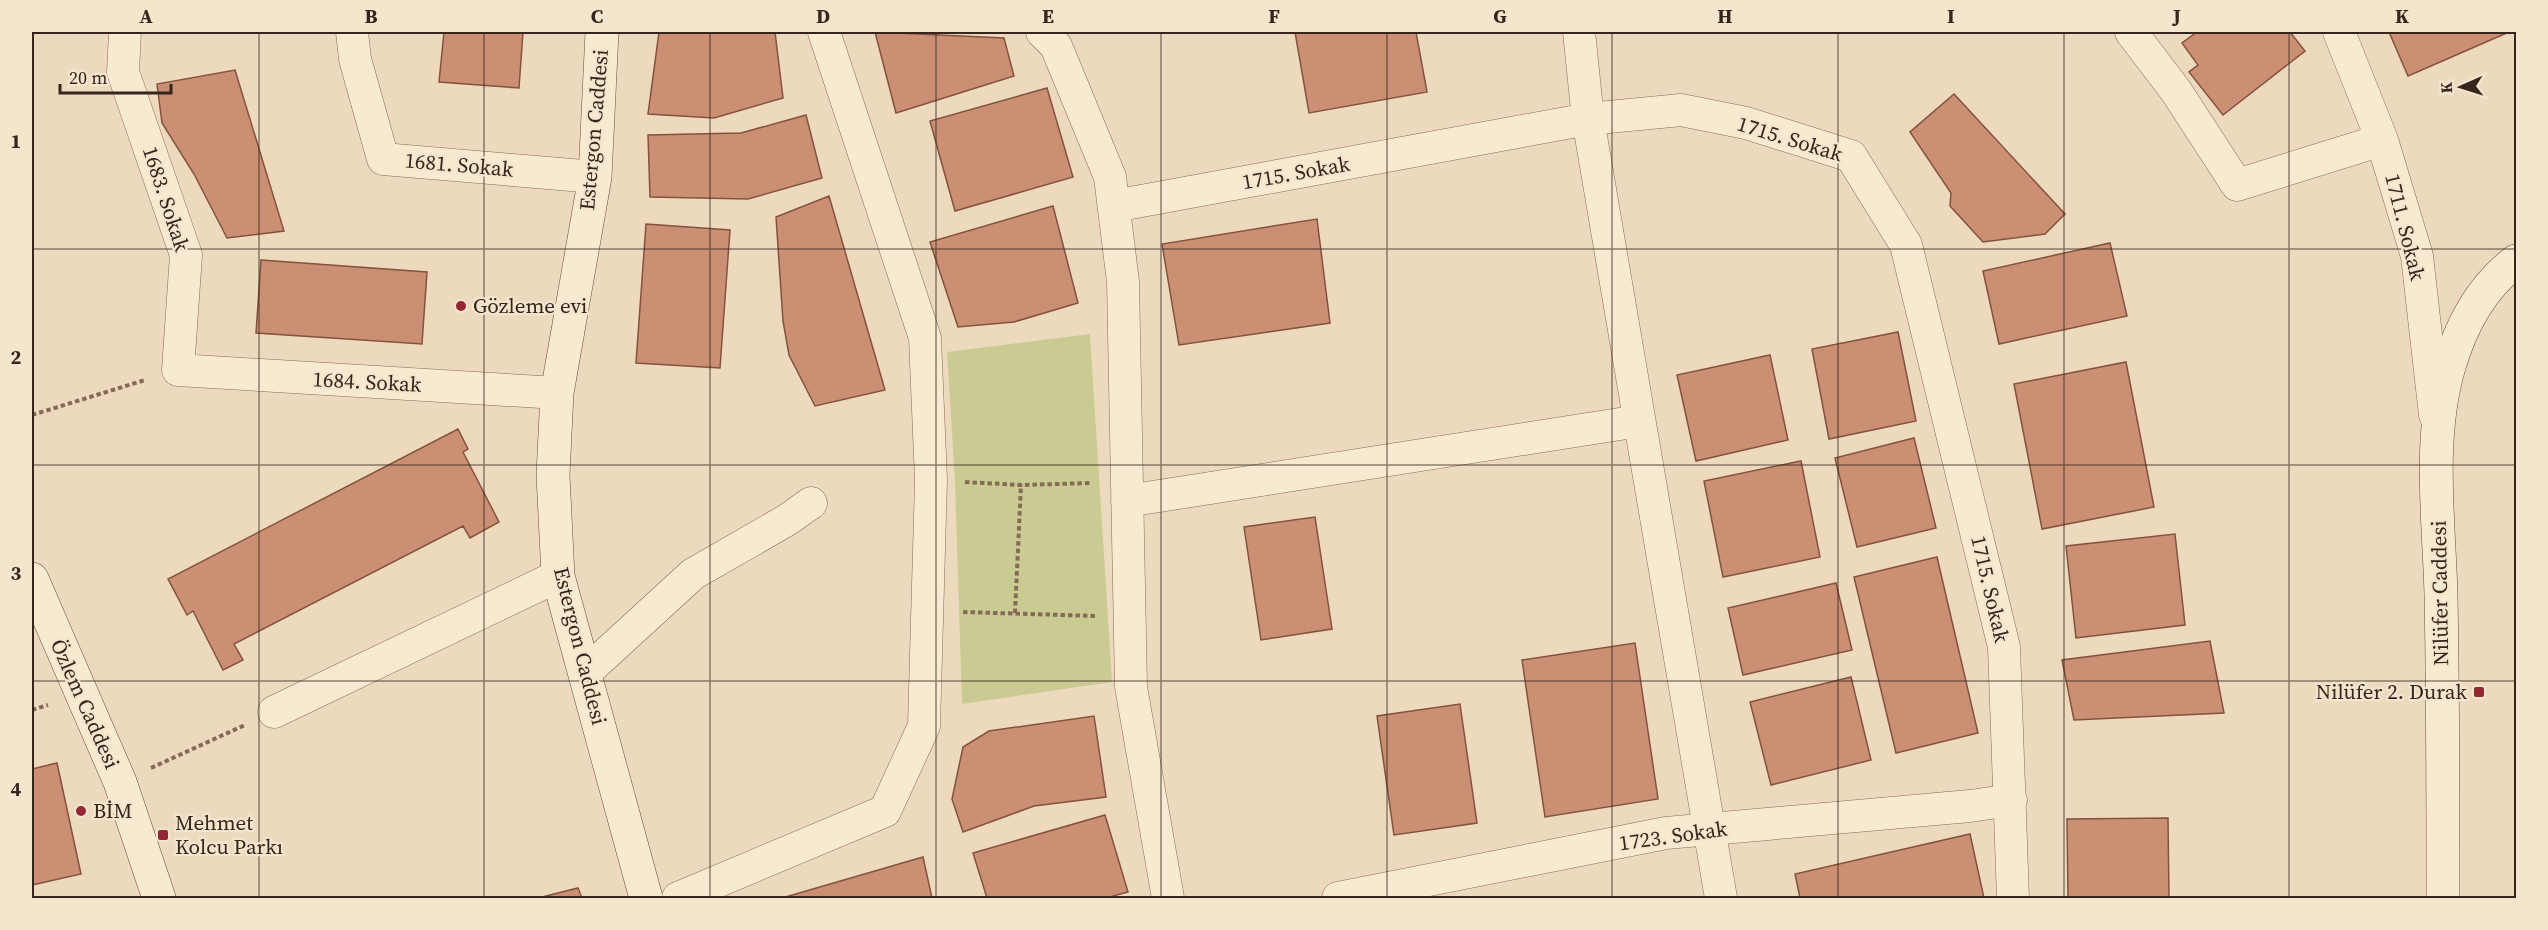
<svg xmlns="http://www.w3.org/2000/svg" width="2548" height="930" font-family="'Source Serif 4',serif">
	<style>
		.green { fill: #cacb92 }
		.building { fill: #cb8f74; stroke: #84523d; stroke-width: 1.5 }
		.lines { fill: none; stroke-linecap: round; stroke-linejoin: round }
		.street-casing { stroke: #856b57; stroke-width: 33 }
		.secondary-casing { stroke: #674c3a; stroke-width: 34 }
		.path { stroke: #856b57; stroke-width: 4; stroke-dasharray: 4.5 3; stroke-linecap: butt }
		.street { stroke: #f8e9d1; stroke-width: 32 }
		.secondary { stroke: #f8e9d1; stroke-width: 33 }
		.grid { fill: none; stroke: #35251c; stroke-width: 1.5; stroke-opacity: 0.55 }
		.poi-dot { fill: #942733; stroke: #f5e5cd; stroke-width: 2 }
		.labels { text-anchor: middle; stroke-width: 4.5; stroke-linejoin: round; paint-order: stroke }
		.street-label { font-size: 21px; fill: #35251c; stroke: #f5e5cd }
		.poi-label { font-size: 21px; fill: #35251c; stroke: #f5e5cd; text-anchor: start }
		.neatline { fill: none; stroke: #35251c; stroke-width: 2 }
		.grid-label { font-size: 20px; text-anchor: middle; font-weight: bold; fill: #35251c }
	</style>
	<rect width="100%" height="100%" fill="#eddabe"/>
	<path class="green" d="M1090 334 1112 682 962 704 955 482 947 352Z"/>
	<path class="building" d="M444 32H523L519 88 439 82Z
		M659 32H775L783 98 714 118 648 114Z
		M875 32 1004 38 1014 76 896 113Z
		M1295 32H1416L1427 92 1309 113Z
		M2197 32H2290L2305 51 2223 115 2189 72 2198 65 2182 43Z
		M2389 32H2509L2408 76Z
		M235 70 284 231 227 238 194 174 162 123 157 84Z
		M1047 88 1073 177 955 211 930 121Z
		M1954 94 2065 214 2045 234 1983 242 1950 206 1951 193 1910 132Z
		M806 115 822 178 748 199 650 197 648 135 741 133Z
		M829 196 885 390 815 406 789 355 783 321 776 217Z
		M1053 206 1078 303 1014 322 958 327 930 242Z
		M1317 219 1330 323 1179 345 1162 244Z
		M646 224 730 230 720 368 636 363Z
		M2110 243 2127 316 1999 344 1983 271Z
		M261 260 427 272 422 344 256 333Z
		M1898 332 1916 421 1829 439 1812 349Z
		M1770 355 1788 440 1696 461 1677 375Z
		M2126 362 2154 507 2042 529 2014 384Z
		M458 429 468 449 463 452 499 522 470 538 463 526 234 644 243 660 223 670 193 611 187 615 168 579Z
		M1914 438 1936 528 1857 547 1835 458Z
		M1801 461 1820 557 1723 577 1704 481Z
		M1315 517 1332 629 1261 640 1244 527Z
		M2175 534 2185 625 2076 638 2066 546Z
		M1937 557 1978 733 1896 753 1854 577Z
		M1836 583 1852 650 1743 675 1728 608Z
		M2210 641 2224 713 2074 720 2062 660Z
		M1635 643 1658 799 1545 817 1522 660Z
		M1851 677 1871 760 1771 785 1750 702Z
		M1460 704 1477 823 1394 835 1377 716Z
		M1094 716 1106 797 1034 806 963 832 952 799 963 747 989 731Z
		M57 763 81 874 32 885V769Z
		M1105 815 1128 892 1106 898H987L973 853Z
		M2168 818 2169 898H2068L2067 819Z
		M1970 834 1984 898H1800L1795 874Z
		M923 857 932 898H782Z
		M578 888 582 898H536L542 897Z"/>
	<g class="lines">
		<defs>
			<path id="street" d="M125 32 123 72 186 255 178 370 557 393
				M352 32 355 59 383 159 595 177
				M1042 32 1056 46 1110 177 1123 282 1131 687 1168 898
				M1579 32 1588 119 1721 898
				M2131 32 2176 91 2237 185 2382 140
				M2339 32 2382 140 2417 256 2435 415
				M1114 206 1588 119 1681 110 1746 123 1851 156 1906 245 2004 647 2013 898
				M1127 501 1639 421
				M585 673 693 574 787 520 811 503
				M274 712 558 576
				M678 898 885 811 924 726 931 480 925 338 824 32
				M1338 898 1666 833 1970 806 2011 800"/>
			<path id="secondary" d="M602 32 595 177 557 393 553 475 558 576 646 898
				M32 579 120 782 159 898
				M2443 898C2443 797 2443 696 2441 595 2439 521 2428 442 2448 370 2460 327 2481 287 2516 261"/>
		</defs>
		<use href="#street" class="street-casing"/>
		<use href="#secondary" class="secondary-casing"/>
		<path class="path" d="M32 415 145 380
			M965 482 1021 485 1092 483
			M963 612 1096 616
			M1015 613 1021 485
			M32 710 48 705
			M151 768 245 725"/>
		<use href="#street" class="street"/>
		<use href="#secondary" class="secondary"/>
	</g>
	<path class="grid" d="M259 32V898M484 32V898M710 32V898M936 32V898M1161 32V898M1387 32V898M1612 32V898M1838 32V898M2064 32V898M2289 32V898M32 249H2516M32 465H2516M32 681H2516"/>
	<g class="poi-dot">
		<circle cx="461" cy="306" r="6"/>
		<rect x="2473" y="686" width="12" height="12" rx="3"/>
		<circle cx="81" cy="811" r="6"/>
		<rect x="157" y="829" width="12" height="12" rx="3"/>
	</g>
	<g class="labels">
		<g class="street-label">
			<text transform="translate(594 130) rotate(-85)" y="7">Estergon Caddesi</text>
			<text transform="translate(1790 139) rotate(17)" y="7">1715. Sokak</text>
			<text transform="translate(459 165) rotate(5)" y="7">1681. Sokak</text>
			<text transform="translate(1296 173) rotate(-10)" y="7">1715. Sokak</text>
			<text transform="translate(166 199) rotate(72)" y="7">1683. Sokak</text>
			<text transform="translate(2405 227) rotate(76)" y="7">1711. Sokak</text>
			<text transform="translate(367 382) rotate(3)" y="7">1684. Sokak</text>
			<text transform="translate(1990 589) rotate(77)" y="7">1715. Sokak</text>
			<text transform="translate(2440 593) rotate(-91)" y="7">Nilüfer Caddesi</text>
			<text transform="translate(580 646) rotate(76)" y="7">Estergon Caddesi</text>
			<text transform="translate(85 704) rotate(66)" y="7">Özlem Caddesi</text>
			<text transform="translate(1673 836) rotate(-8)" y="7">1723. Sokak</text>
		</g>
		<g class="poi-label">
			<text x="473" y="313">Gözleme evi</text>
			<text x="2467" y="699" text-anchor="end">Nilüfer 2. Durak</text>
			<text x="93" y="818">BİM</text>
			<text x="175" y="830">Mehmet<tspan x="175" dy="24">Kolcu Parkı</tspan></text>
		</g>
	</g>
	<rect width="2548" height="930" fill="none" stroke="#f5e5cd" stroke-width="66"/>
	<g transform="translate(2461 87) rotate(267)" stroke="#f5e5cd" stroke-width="4.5" paint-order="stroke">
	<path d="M0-4.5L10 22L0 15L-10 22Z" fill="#35251c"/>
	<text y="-9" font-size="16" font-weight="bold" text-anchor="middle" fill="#35251c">K</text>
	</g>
	<path d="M60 84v9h111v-9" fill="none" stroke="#35251c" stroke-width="3"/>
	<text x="69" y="84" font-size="18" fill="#35251c" stroke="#f5e5cd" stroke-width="4.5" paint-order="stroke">20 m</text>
	<rect x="33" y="33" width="2482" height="864" class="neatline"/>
	<g class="grid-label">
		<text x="146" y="23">A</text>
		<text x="371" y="23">B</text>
		<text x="597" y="23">C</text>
		<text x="823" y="23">D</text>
		<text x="1048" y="23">E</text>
		<text x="1274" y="23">F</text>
		<text x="1500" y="23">G</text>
		<text x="1725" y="23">H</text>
		<text x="1951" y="23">I</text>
		<text x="2177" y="23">J</text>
		<text x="2402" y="23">K</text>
		<text x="16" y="148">1</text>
		<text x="16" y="364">2</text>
		<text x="16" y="580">3</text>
		<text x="16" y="796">4</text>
	</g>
</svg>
